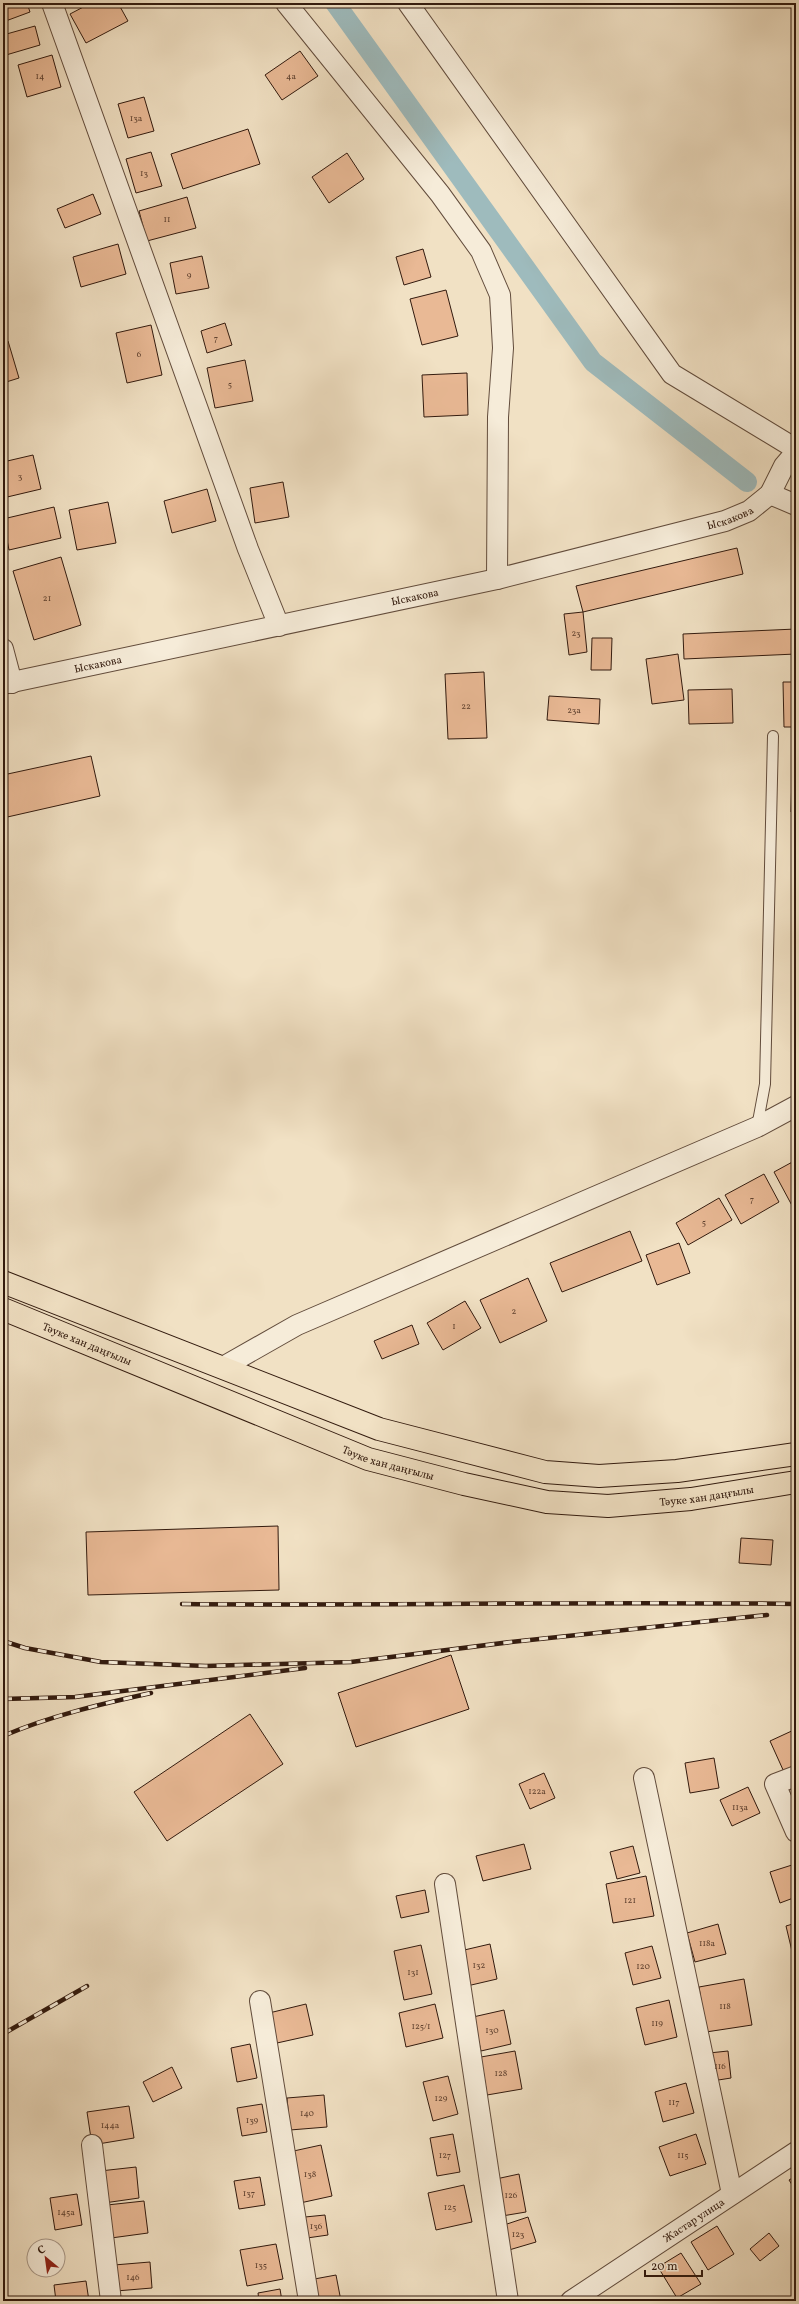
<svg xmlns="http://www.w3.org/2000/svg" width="799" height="2304" font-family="Vollkorn,serif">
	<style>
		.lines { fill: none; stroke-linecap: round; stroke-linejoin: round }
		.canal { stroke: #9ebbbd; stroke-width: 20 }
		.building { fill: #e9b995; stroke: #321a0e }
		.service-casing { stroke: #624c3c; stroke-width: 12 }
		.minor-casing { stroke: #624c3c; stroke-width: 22 }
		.primary-casing { stroke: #321a0e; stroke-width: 24 }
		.service { stroke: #f6ecd9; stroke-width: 10 }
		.minor { stroke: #f6ecd9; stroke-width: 20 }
		.primary { stroke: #f1e1c4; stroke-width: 22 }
		.rail-casing { stroke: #321a0e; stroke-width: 4.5 }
		.rail { stroke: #f6ecd9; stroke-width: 3; stroke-dasharray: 9; stroke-linecap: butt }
		.labels { text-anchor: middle; stroke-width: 3; stroke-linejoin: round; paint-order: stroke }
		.number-label { font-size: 9px; fill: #604230 }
		.street-label { font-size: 11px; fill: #321a0e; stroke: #f6ecd9 }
	</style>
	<rect width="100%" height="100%" fill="#f1e1c4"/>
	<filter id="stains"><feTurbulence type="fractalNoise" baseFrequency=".005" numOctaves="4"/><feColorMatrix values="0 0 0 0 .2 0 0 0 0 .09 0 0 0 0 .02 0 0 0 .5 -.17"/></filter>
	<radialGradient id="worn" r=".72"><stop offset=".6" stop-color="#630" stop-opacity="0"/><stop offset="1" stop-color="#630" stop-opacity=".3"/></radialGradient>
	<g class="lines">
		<path class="canal" d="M335 3 593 362 747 482"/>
	</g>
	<path class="building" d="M3 3H27L30 12 3 22Z
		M91 3H118L128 21 86 43 70 14Z
		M35 26 40 45 6 55 3 35Z
		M300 51 318 76 282 100 265 75Z
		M52 55 61 87 27 97 18 65Z
		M144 97 154 131 128 138 118 104Z
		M248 129 260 164 183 189 171 154Z
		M151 152 162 186 136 193 126 159Z
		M347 153 364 179 329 203 312 177Z
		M93 194 101 214 65 228 57 209Z
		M187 197 196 228 147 241 139 211Z
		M118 244 126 274 81 287 73 257Z
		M423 249 431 277 404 285 396 257Z
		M202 256 209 288 176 294 170 263Z
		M446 290 458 336 422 345 410 299Z
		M225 323 232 345 207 353 201 331Z
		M151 325 162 375 127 383 116 333Z
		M8 341 19 378 3 383V343Z
		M245 360 253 401 215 408 207 368Z
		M467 373 468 415 424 417 422 375Z
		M33 455 41 489 3 498V462Z
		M283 482 289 517 255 523 250 488Z
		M207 489 216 521 172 533 164 501Z
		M108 502 116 543 77 550 69 510Z
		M54 507 61 538 9 550 3 519Z
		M737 548 743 574 583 612 576 586Z
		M61 557 81 625 34 640 13 571Z
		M583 612 587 652 569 655 564 614Z
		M796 629V654L684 659 683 634Z
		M592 638H612L611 670H591Z
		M678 654 684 700 652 704 646 659Z
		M484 672 487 738 448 739 445 674Z
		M783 682H796V727H784Z
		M732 689 733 723 689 724 688 690Z
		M549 696 600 699 599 724 547 720Z
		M91 756 100 796 3 818V775Z
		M792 773H796V812H791Z
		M796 1160V1213L774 1172Z
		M764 1174 779 1202 741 1224 725 1195Z
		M719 1198 732 1220 688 1245 676 1223Z
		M630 1231 642 1261 562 1292 550 1263Z
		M679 1243 690 1273 657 1285 646 1255Z
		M528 1278 547 1321 500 1343 480 1300Z
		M465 1301 481 1328 443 1350 427 1323Z
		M412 1325 419 1344 382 1359 374 1341Z
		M278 1526 279 1590 88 1595 86 1532Z
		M741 1538 773 1540 771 1565 739 1563Z
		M451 1655 469 1709 356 1747 338 1693Z
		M250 1714 283 1764 167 1841 134 1792Z
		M796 1729V1766L784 1772 770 1741Z
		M714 1758 719 1788 690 1793 685 1763Z
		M544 1773 555 1798 530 1809 519 1784Z
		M748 1787 760 1813 732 1826 720 1800Z
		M524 1844 531 1869 483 1881 476 1856Z
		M633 1846 640 1873 617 1879 610 1852Z
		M792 1865 796 1878V1897L780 1903 770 1872Z
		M646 1876 654 1916 613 1923 606 1884Z
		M425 1890 429 1912 401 1918 396 1896Z
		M796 1923V1968L786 1926Z
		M718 1924 726 1954 695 1962 687 1933Z
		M490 1944 497 1979 467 1986 460 1951Z
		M421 1945 432 1994 404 2000 394 1951Z
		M652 1946 661 1978 633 1985 625 1953Z
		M744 1979 752 2025 706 2032 699 1987Z
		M669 2000 677 2037 645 2045 636 2008Z
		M306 2004 313 2035 277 2043 269 2013Z
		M435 2004 443 2038 406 2047 399 2013Z
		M504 2010 511 2044 481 2051 473 2017Z
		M250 2044 257 2078 237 2082 231 2048Z
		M515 2051 522 2089 487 2095 481 2057Z
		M728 2051 731 2078 712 2081 709 2053Z
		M172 2067 182 2088 153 2102 143 2082Z
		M448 2076 458 2114 433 2121 423 2082Z
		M686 2083 694 2113 663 2122 655 2092Z
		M324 2095 327 2127 290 2130 287 2098Z
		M262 2104 267 2132 242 2136 237 2108Z
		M129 2106 134 2138 92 2145 87 2112Z
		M453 2134 460 2172 437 2176 430 2138Z
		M696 2134 706 2164 670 2176 659 2147Z
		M321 2145 332 2196 300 2203 289 2152Z
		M136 2167 139 2198 104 2203 100 2171Z
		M519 2174 526 2212 502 2216 496 2179Z
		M796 2176V2191L789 2180Z
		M260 2177 265 2205 239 2209 234 2181Z
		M464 2185 472 2222 436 2230 428 2193Z
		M77 2194 82 2225 55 2230 50 2198Z
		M144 2201 148 2233 111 2238 107 2205Z
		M325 2215 328 2235 307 2238 305 2217Z
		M528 2217 536 2242 509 2250 501 2226Z
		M717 2226 734 2254 708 2270 691 2242Z
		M769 2233 779 2246 760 2261 750 2249Z
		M276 2244 283 2279 247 2286 240 2250Z
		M681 2253 701 2284 677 2298 658 2267Z
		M150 2262 152 2288 116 2291 114 2265Z
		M336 2275 341 2301H314L309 2280Z
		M86 2281 89 2301H56L54 2285Z
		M280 2289 282 2301H259L258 2293Z"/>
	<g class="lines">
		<defs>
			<path id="service" d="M757 1127 765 1084 773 736"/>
			<g id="minor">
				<path d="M52 3 248 549 279 626"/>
				<path d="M286 3 440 194 481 251 500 295 503 348 498 417 497 579"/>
				<path d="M408 3 672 374 796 449"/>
				<path d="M770 494 796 505"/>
				<path d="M3 649 12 683"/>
				<path id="s1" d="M3 684 497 579 725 521 749 511 770 494 784 466 796 452"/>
				<path d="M223 1367 297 1325 757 1127 796 1106"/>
				<path d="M796 1776 775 1784 796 1832"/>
				<path d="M644 1778 732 2194"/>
				<path d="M445 1884 508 2301"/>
				<path d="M260 2001 309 2301"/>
				<path d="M92 2145 111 2301"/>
				<path id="s2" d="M571 2301 796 2152"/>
			</g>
			<g id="primary">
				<path d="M3 1282 379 1429 545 1472 599 1476 677 1471 796 1454"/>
				<path id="s3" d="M3 1309 368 1459 464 1484 547 1502 608 1506 691 1499 796 1482"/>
			</g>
		</defs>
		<use href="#service" class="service-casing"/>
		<use href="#minor" class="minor-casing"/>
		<use href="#primary" class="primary-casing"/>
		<use href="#service" class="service"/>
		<use href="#minor" class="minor"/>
		<use href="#primary" class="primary"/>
		<defs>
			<path id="rail" d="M182 1604C387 1606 591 1601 796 1604
				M3 1641 25 1648 101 1662 206 1666 351 1662 511 1642 767 1615
				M3 1699 75 1697 305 1668
				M3 1736C50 1716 101 1704 151 1693
				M3 2034 87 1986"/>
		</defs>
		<use href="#rail" class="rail-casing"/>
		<use href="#rail" class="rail"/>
	</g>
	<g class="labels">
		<g class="number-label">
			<text x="40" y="79">14</text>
			<text x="291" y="79">4а</text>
			<text x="136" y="121">13а</text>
			<text x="144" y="176">13</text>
			<text x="167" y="222">11</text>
			<text x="189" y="278">9</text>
			<text x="216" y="341">7</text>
			<text x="139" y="357">6</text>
			<text x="230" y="387">5</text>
			<text x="20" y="479">3</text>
			<text x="47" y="601">21</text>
			<text x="576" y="636">23</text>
			<text x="466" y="709">22</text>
			<text x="574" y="713">23а</text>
			<text x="752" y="1202">7</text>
			<text x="704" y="1225">5</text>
			<text x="514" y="1314">2</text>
			<text x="454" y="1329">1</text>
			<text x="537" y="1794">122а</text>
			<text x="740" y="1810">113а</text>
			<text x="630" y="1903">121</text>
			<text x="707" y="1946">118а</text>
			<text x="479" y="1968">132</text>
			<text x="643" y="1969">120</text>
			<text x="413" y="1975">131</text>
			<text x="725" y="2009">118</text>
			<text x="657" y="2026">119</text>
			<text x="421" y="2029">125/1</text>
			<text x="492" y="2033">130</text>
			<text x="720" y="2069">116</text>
			<text x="501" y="2076">128</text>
			<text x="441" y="2101">129</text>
			<text x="674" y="2105">117</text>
			<text x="307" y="2116">140</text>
			<text x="252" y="2123">139</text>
			<text x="110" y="2128">144а</text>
			<text x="445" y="2158">127</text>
			<text x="683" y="2158">115</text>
			<text x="310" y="2177">138</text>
			<text x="249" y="2196">137</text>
			<text x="511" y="2198">126</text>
			<text x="450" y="2210">125</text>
			<text x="66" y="2215">145а</text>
			<text x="316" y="2229">136</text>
			<text x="518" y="2237">123</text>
			<text x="261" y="2268">135</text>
			<text x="133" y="2280">146</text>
		</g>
		<g class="street-label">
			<text dy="4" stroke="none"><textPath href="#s1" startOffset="746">Ыскакова</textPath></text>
			<text dy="4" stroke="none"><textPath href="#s1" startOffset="421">Ыскакова</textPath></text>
			<text dy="4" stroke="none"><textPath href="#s1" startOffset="97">Ыскакова</textPath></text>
			<text dy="4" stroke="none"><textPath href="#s3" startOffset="91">Тәуке хан даңғылы</textPath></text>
			<text dy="4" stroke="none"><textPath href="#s3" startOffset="415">Тәуке хан даңғылы</textPath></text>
			<text dy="4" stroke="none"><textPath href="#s3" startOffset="739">Тәуке хан даңғылы</textPath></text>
			<text dy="4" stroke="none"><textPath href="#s2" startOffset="147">Жастар улица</textPath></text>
		</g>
	</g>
	<rect width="799" height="2304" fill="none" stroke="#f1e1c4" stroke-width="16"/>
	<rect x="4" y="4" width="791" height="2296" fill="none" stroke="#321a0e" stroke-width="2"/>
	<rect x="8" y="8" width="783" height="2288" fill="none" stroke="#321a0e"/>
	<g transform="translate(46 2258) rotate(331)"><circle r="19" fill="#f6ecd9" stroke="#a89888"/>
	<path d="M0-3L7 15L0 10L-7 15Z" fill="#8f2418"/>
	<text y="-6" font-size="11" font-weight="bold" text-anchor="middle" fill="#321a0e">С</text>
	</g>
	<path d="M645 2270v6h57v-6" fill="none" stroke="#321a0e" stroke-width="2"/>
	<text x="651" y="2270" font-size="12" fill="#321a0e" stroke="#f6ecd9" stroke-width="3" paint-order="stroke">20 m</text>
	<rect width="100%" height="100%" filter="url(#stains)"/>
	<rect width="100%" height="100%" fill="url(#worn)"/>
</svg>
